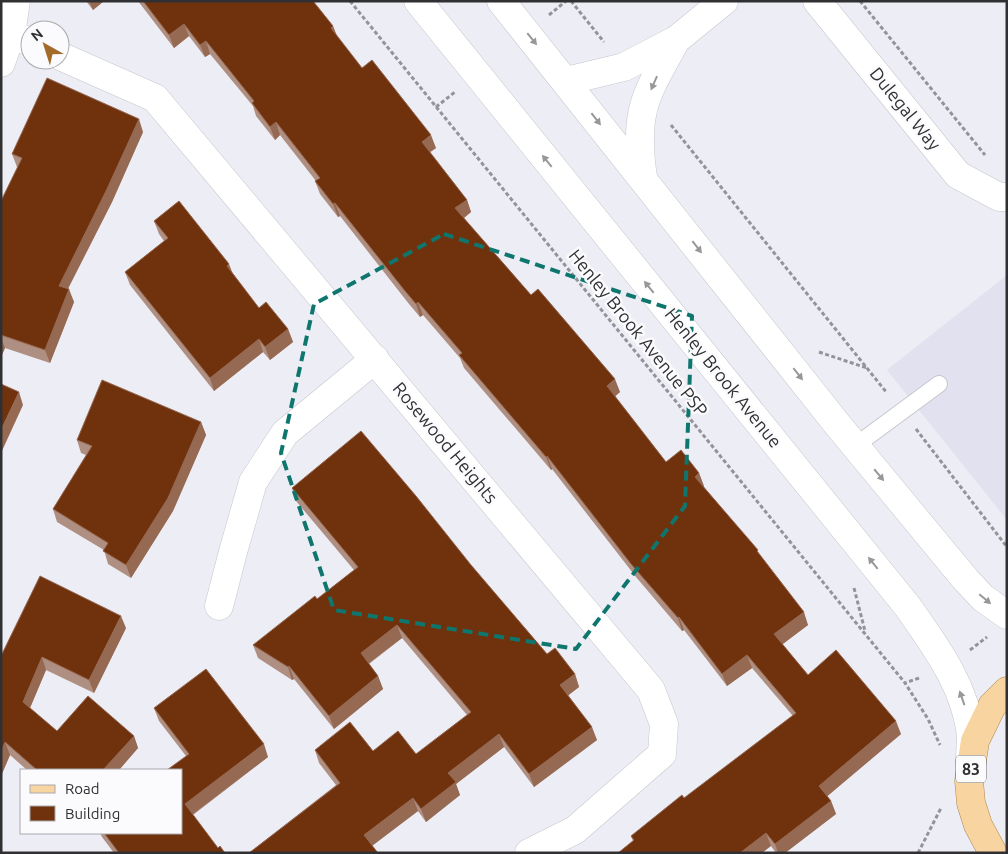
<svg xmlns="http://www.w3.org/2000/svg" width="1008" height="854" font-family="Ubuntu,sans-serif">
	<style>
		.built { fill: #e1e1f0 }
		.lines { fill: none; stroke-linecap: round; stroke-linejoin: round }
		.service-casing { stroke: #c6c6cd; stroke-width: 18 }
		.minor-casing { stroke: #c6c6cd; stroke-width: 29 }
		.tertiary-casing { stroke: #c6c6cd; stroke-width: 29 }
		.secondary-casing { stroke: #c6c6cd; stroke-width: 29 }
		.primary-casing { stroke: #af8851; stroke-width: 29 }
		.path { stroke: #939399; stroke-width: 3; stroke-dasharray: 4 2.5; stroke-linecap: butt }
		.service { stroke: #fff; stroke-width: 16 }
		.minor { stroke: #fff; stroke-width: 28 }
		.tertiary { stroke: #fff; stroke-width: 28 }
		.secondary { stroke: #fff; stroke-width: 28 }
		.primary { stroke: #f8d4a0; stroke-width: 28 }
		.wall { fill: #ae8f81 }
		.shaded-wall { fill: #966953 }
		.building { fill: #70310d; stroke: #966953 }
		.oneway { fill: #989899 }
		.marked { fill: none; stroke: #0f766e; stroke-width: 4; stroke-dasharray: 10 6; stroke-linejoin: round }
		.labels { text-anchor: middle; stroke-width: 5; stroke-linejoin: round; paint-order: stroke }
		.shield { fill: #fbfbfe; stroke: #6d6d70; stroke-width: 1 }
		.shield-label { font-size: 16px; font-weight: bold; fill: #303033 }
		.street-label { font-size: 18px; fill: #303033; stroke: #fbfbfe }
	</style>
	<rect width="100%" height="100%" fill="#ededf5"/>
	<path class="built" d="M1007 275V520L887 370Z"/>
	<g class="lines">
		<defs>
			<path id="service" d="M855 446 939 384"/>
			<path id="minor" d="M817 1 958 175 999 197H1007
				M11 34 30 42
				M60 56 155 98 651 690 664 724 662 754 575 830 529 853
				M566 81 624 67 676 40 724 1
				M643 178C640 157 638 136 642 115 646 90 664 63 676 40
				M219 606 233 552 253 482 285 433 375 359"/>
			<path id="tertiary" d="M1 63 11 34 16 1"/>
			<path id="secondary" d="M418 1 908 607C935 646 965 685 971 735 971 743 970 753 970 762
				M501 1 837 424 966 580 983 598 1007 615"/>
			<path id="primary" d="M993 853 978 825 971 803 969 781 975 741 992 706 1007 691"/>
		</defs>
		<use href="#service" class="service-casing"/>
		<use href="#minor" class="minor-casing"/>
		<use href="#tertiary" class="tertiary-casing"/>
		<use href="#secondary" class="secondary-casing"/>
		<use href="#primary" class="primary-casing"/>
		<path class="path" d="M350 1 905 683
			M571 1 604 42
			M860 1 985 155
			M549 15 566 1
			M436 107 455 92
			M671 125 887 393
			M819 352 867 368
			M916 429 1007 547
			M854 588 865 631
			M970 650 987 637
			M919 678 905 683 928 719 940 745
			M918 853 941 808"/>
		<use href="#service" class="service"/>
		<use href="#minor" class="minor"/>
		<use href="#tertiary" class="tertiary"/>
		<use href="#secondary" class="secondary"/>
		<use href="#primary" class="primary"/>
	</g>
	<path class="wall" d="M86 1H104L93 10Z
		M138 1H313L333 26 337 36 362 68 436 148 430 152 467 200 471 212 464 218 531 295 620 392 615 396 666 462 699 473 704 487 759 554 808 625 782 644 808 675 901 734 827 796 831 801 836 814 785 853H776L771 846 633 841 631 836 684 798 793 716 752 668 727 686 684 630 682 631 636 577 552 469 551 470 464 368 460 358 423 315 420 317 409 304 340 216 338 217 320 194 315 181H316L280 135 275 140 256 116 253 106 210 54 205 57 189 36 174 48Z
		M143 132 112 202 68 289 74 302 50 363 5 348 1 357V201L18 167H17L12 154Z
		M154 221 233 274 259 308 288 329 293 342 270 360 263 352 214 391 130 285 125 272 164 241 159 234Z
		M201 422 206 435 173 511 131 578 108 564 104 550 57 522 53 509 86 455 81 453 77 440Z
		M292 488 471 565 547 654 575 674 579 687 568 695 597 740 534 787 504 747 456 784 460 795 426 822 418 811 372 846 249 853 336 785 319 763 315 750 373 751 416 754 467 715 402 638 369 664 378 676 383 689 334 729 294 679 292 680 258 658 253 645 317 599 354 570 296 501Z
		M126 628 94 693 46 670 30 708 57 731 134 736 138 748 119 770H27L10 755 1 776V656Z
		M154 708 268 757 193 815 218 848 225 853H114L102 837 100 833H181L186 756 159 721Z"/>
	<path class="shaded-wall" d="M89 1H104L93 10Z
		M184 24 189 36 174 48 169 35Z
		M333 26 338 39 331 28Z
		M206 41 210 54 205 57 200 45Z
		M139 119 143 132 112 202 63 298 59 286Z
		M276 122 280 135 275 140 270 127Z
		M431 135 436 148 426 155 422 142Z
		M467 200 471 212 460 221 455 208Z
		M335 203 340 216 338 217 333 204Z
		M229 264 234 277 227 266Z
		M69 289 74 302 50 363 45 350Z
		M418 302 423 315 420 317 416 304Z
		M288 329 293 342 270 360 265 347Z
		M1 338 5 348 1 357Z
		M259 339 263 352 214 391 210 378Z
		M615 379 620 392 612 399 607 386Z
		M19 392 23 405 1 453V430Z
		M201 422 206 435 173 511 131 578 126 565Z
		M547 456 552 469 551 470 546 457Z
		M699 473 704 486 700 490 695 477Z
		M804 612 808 625 779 647 774 634Z
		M121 616 126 628 94 693 89 680Z
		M679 617 684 630 682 631 678 618Z
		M397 625 402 638 365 666 361 653Z
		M747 655 752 668 727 686 722 674Z
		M42 657 46 670 27 715 23 702Z
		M289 666 294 679 292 680 288 667Z
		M575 674 579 687 565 698 560 685Z
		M378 676 383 689 334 729 329 716Z
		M896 721 901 734 824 799 819 786Z
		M592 727 597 740 534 787 529 774Z
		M499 734 504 747 456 784 460 795 426 822 421 809 448 773Z
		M134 736 138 748 119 770H103Z
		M5 742 10 755 1 776V752Z
		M264 744 268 757 189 817 185 804Z
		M413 798 418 811 369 848 364 835Z
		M831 801 836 814 785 853H778L775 844Z
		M766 833 771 846 762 853H740Z"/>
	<path class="building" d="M143 1H313L333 26 331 28 362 68 372 60 431 135 422 142 467 200 455 208 531 295 538 289 615 379 607 386 666 462 681 450 699 473 695 477 758 550 757 551 804 612 774 634 808 675 836 650 896 721 819 786 831 801 775 844 766 833 740 853H618L634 840 631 836 682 795 684 798 796 713 747 655 722 674 679 617 678 618 631 564 547 456 546 457 459 355 462 353 418 302 416 304 405 291 335 203 333 204 315 181 320 178 276 122 270 127 252 103 254 101 206 41 200 45 184 24 169 35Z
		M47 78 139 119 107 189 59 286 69 289 45 350 1 335V201L22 158 12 154Z
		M179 201 229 264 227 266 259 308 266 302 288 329 265 347 259 339 210 378 125 272 168 238 154 221Z
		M102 380 201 422 168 498 126 565 103 551 108 543 53 509 92 446 77 440Z
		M1 384 19 392 1 430Z
		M361 431 416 496 471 565 547 654 555 648 575 674 560 685 592 727 529 774 499 734 448 773 456 782 421 809 413 798 364 835 378 853H249L340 783 315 750 350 722 373 751 398 731 416 754 471 712 397 625 361 653 378 676 329 716 289 666 288 667 253 645 315 596 317 599 358 567 292 488Z
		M40 576 121 616 89 680 42 657 23 702 57 731 88 696 134 736 103 770H37L5 742 1 752V656Z
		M206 669 264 744 185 804 218 848 220 846 225 853H119L104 833H181V770H167L189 754 154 708Z"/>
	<defs><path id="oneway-solid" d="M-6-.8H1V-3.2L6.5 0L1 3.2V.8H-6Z" transform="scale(1.25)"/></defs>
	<g class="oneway">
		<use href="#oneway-solid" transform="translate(532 39) rotate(51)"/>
		<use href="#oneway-solid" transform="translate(654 83) rotate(114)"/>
		<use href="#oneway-solid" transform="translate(596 119) rotate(52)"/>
		<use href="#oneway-solid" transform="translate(547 161) rotate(-129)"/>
		<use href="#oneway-solid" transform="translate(697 247) rotate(52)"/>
		<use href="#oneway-solid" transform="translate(649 287) rotate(-129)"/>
		<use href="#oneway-solid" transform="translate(798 374) rotate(52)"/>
		<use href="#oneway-solid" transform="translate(879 475) rotate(50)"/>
		<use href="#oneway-solid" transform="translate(873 563) rotate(-129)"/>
		<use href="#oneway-solid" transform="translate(985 599) rotate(40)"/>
		<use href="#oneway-solid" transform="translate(962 698) rotate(-109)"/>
	</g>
	<path class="marked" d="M444 234 692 316 685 506 576 649 334 610 281 453 314 304Z"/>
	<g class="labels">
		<rect class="shield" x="956" y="755.5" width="30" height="27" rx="4"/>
		<g class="shield-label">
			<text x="971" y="775">83</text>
		</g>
		<g class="street-label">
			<text transform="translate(905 109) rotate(51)" y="6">Dulegal Way</text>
			<text transform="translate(638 333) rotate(51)" y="6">Henley Brook Avenue PSP</text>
			<text transform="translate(723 378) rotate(51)" y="6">Henley Brook Avenue</text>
			<text transform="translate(445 443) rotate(50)" y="6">Rosewood Heights</text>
		</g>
	</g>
	<rect width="1008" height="854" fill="none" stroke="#303033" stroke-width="5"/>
	<rect x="20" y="769" width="162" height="65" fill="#fbfbfe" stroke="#aaaaad"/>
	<rect x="30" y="785" width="25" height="8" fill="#f8d4a0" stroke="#aaaaad"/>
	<text x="65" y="794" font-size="15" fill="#303033">Road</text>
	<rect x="30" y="806" width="25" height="15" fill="#70310d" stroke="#aaaaad"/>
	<text x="65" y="819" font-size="15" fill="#303033">Building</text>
	<g transform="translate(45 45) rotate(321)"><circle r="24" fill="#fbfbfe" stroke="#aaaaad"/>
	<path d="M0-4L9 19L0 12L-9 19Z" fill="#a46a2a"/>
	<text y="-8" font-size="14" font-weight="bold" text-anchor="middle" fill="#303033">N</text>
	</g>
</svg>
